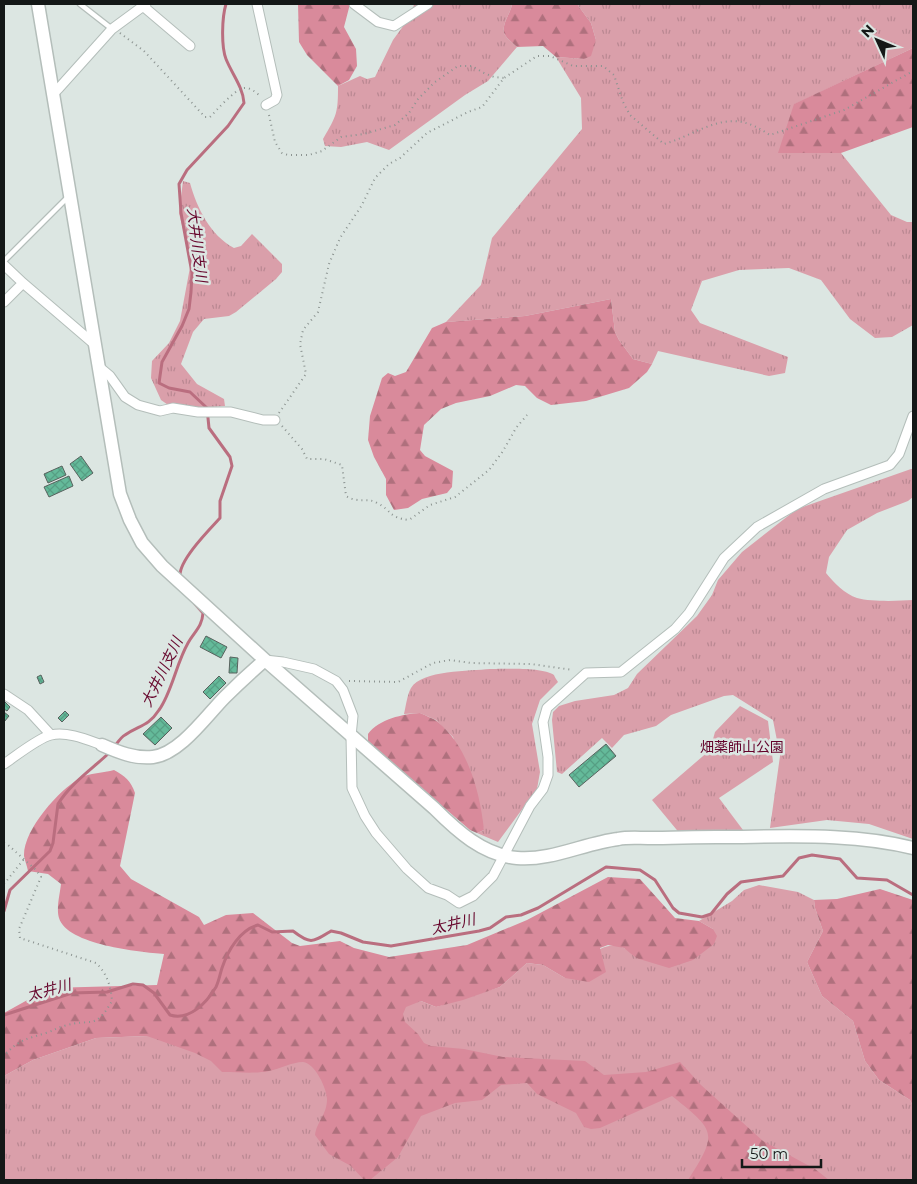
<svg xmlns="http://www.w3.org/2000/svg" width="917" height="1184" font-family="Montserrat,'Noto Sans JP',sans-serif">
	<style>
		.grass { fill: url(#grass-tufts) }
		.forest { fill: url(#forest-firs) }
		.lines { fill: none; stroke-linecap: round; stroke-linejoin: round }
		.stream { stroke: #ba6e7f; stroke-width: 3 }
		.building { fill: url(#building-cross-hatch); stroke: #58625e }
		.lane-casing { stroke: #b4beba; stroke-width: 7 }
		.street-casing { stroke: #b4beba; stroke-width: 11 }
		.secondary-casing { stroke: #b4beba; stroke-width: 15 }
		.path { stroke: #8c9491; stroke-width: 2; stroke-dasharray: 1 4; stroke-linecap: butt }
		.lane { stroke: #fff; stroke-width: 4.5 }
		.street { stroke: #fff; stroke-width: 9 }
		.secondary { stroke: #fff; stroke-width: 12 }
		.labels { text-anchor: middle; stroke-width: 5; stroke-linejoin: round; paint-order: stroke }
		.park-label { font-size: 14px; fill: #63022a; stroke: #dce6e2 }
		.water-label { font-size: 15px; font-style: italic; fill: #67072d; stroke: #dce6e2 }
	</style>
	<defs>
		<pattern id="grass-tufts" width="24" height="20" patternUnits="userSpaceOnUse" patternTransform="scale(1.25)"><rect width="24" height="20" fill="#da9faa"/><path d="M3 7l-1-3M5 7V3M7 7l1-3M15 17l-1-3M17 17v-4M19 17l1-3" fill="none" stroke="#ba8892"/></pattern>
		<pattern id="forest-firs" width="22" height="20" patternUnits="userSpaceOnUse" patternTransform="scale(1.25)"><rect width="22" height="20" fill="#d98a9b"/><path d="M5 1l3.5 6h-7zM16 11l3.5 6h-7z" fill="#af707d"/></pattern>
		<pattern id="building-cross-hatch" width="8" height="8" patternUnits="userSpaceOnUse" patternTransform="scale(1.25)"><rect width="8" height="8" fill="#64ba9a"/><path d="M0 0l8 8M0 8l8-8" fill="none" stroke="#569f84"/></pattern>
	</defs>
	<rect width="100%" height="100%" fill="#dce6e2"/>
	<path class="grass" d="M414 4H512C511 13 500 26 505 35 508 40 514 44 517 47L488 81 465 95 389 150 367 142 341 147 325 146 323 139C337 115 338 113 338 86L360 76 367 79 375 77 393 40 412 14Z
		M577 4H913V48L795 104 779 153H841L891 215 907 222H913V325L892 337 875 338 850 319 821 280 789 268 739 270 702 281 691 310 700 323 788 357 785 373 769 376 658 351 652 364 633 359 619 340 615 332 611 299 525 316 446 322 481 285 492 238 582 129 581 98 556 57 584 59 596 40 591 23Z
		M183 181 190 183C197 208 210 235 234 248L241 246 252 234 282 264V272L276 279 236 312 229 316 204 319 193 332 181 364 197 384 224 399 225 406 174 409 161 400 151 378 152 361 169 343 180 321 191 262 179 213Z
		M911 469H913V497L908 501 877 513 847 530 829 557 826 573C834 583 845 594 857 598 872 602 898 601 913 600V839L869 824 827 820 770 828 780 756 773 720 733 695 724 696 671 715 656 726 624 735 612 748 602 738 562 774 557 772 552 720 553 712 559 706 575 701 614 695 628 688 637 674 697 616 712 595 718 580 742 552 797 509Z
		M490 669C503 669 543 667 554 675 554 676 558 682 558 682L540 700 532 724 540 772 537 789 498 842 477 833 484 830 453 737 436 720 420 713 404 714C406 706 407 695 411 688 422 670 470 671 490 669Z
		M740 706 768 721 773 762 719 798 746 834 681 835 652 800 710 750 715 732Z
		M759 885 798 892 814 900 815 908 823 931 807 962 822 996 853 1021 865 1061 879 1080 910 1100 913 1106V1180H4V1076L33 1060 96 1038 147 1036 421 1001 436 1007 500 987 527 963 543 965 565 978C581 964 602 937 624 948 629 950 633 955 636 958L713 929 699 921 732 901 744 890Z"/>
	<path class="forest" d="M298 4H350L344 27 356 49 357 66 349 80 338 86 307 55 299 42Z
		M512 4H577L591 23 596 40 591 56 584 59 556 57 543 46 517 47C514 44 508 40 505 35 500 26 511 13 512 4Z
		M913 48V127L841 153H778L794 104Z
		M611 299 615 332 619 340 633 359 652 364 647 372 629 388 586 401 551 405 537 398 525 386 516 385 490 396 456 403 441 409 424 425 420 450 425 456 453 471 452 487 447 493 422 499 408 508 394 510 386 495V479L374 457 368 440 370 416 382 378 388 373 395 376 406 372 432 328 446 322 525 316Z
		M420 713C426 716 433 718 438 722 468 747 480 792 484 830L477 833 470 830 368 742V734C379 719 403 714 420 713Z
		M114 770C125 776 131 781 135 793L120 866 131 879 199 917 204 925 226 915 253 913 292 943 300 946 340 941 354 948 389 957 467 945 527 920 608 877 640 879 675 918 699 921 713 929 717 936 714 944 693 960 669 968 636 958 624 948 608 945 600 948 606 972 589 982 565 978 543 965 527 963 500 987 463 1000 436 1007 421 1001 406 1007 403 1014 405 1022 418 1034 424 1043 431 1046 464 1049 503 1057 585 1061 604 1075 646 1072 680 1062 701 1085 763 1141 815 1169 829 1180H688C719 1132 715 1131 672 1096L600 1128 591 1129 584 1127 576 1113 537 1094 527 1083 501 1085 482 1100 455 1103 421 1116 398 1157 370 1180H364L351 1166 329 1154 315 1135C317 1121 327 1115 327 1099 327 1089 315 1063 303 1062 292 1062 280 1069 269 1071 254 1074 238 1072 222 1072L211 1061 195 1053 147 1036 96 1038 33 1060 4 1076V1013L49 988 157 985 164 954C140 952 67 945 59 918 56 908 60 894 61 884L48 874 28 871C27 866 25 861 24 856 23 830 59 790 80 778 89 773 104 773 114 770Z
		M880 889 913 900V1106L910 1100 879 1080 865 1061 853 1021 822 996 807 962 823 931 815 908 814 900 837 899Z"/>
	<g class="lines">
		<path class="stream" d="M180 576C179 560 209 530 220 518V501L232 466 230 457 209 428 207 408 190 392 169 388 159 383 162 362 182 326 189 309 191 292 192 273 181 213 179 184 187 170 228 126 244 103C243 87 232 74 226 59 221 46 222 17 226 4
			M115 746C118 742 121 737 125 735 139 725 148 727 159 710 172 692 176 664 188 643 195 631 202 627 203 613L195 604
			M4 911 10 890 50 851 53 843 58 804C70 784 92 769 109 753
			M4 1015 72 993 107 992 133 984 143 985 154 993 170 1015C190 1021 207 1002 216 987 219 981 220 974 222 968 228 950 240 930 258 925L272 932 293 931C311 945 313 942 331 931L341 933 363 942 391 946 479 931 490 928 506 917 521 915 538 908 606 867 640 870 655 880 673 908 679 913 702 917 711 914 727 894 741 882 783 876 799 858 812 855 840 859 857 878 887 880 913 895"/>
	</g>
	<path class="building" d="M81 456 93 473 82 481 70 464Z
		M62 466 66 475 48 483 44 474Z
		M69 476 73 486 49 497 44 487Z
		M206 636 227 647 221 658 200 647Z
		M230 657 238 658 237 673H229Z
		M41 675 44 682 40 684 37 677Z
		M219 676 226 683 210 699 203 692Z
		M4 701 10 707 7 711 4 709Z
		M65 711 69 715 62 722 58 718Z
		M4 712 9 716 4 722Z
		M161 717 172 728 155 745 143 734Z
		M606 744 616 756 579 787 569 775Z"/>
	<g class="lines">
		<defs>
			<path id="lane" d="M80 4 112 29
				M4 261 68 197"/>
			<path id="street" d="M257 4 277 95 275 100 266 105
				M354 4 378 22 394 26 428 4
				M144 7 190 46
				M54 93 59 88 112 29 146 4
				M4 265 23 283 93 343
				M4 302 23 283
				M98 366 110 376 125 397 138 405 160 411 173 408 198 412H231L263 420H275
				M265 660 283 662 314 669 336 681 343 690 353 716 351 736 352 788 365 816 376 833 407 869 428 888 447 895 459 903 473 896 493 876 530 806 543 789 548 775V757L543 722 547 708 586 673 621 672 675 629 689 613 724 558 757 527 824 489 890 465 899 454 913 416
				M4 694 28 710 51 735
				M4 764C16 756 38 738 51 735 67 731 88 740 102 745"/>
			<path id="secondary" d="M38 4 120 494 130 520 142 543 162 566 265 660 434 808C457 831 483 855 517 858 551 861 585 843 618 839 628 837 638 838 648 838 671 838 694 837 716 837 781 837 850 832 913 848
				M102 745C118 752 135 759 153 757 180 754 207 715 225 697 238 684 251 672 265 660"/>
		</defs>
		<use href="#lane" class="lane-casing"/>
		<use href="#street" class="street-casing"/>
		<use href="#secondary" class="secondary-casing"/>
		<path class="path" d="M120 33 144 51 205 117H210C217 110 235 89 244 88 250 87 257 93 261 97
			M269 115 275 142 282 153 288 155H309L322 151 341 137 364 134 395 125 409 113 418 99 435 82 458 66H472L484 73 494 77 504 78
			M279 413 306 374 300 344 303 330 318 312 329 264 340 238 362 205 375 178 389 164 400 158 427 133 468 112 482 107 504 78 537 56H550L573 66H603L614 75 623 102 630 115 664 144C691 137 720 113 749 124 756 126 763 131 770 135L844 110 913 71
			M282 426 302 449 307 459H324L342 465 346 496C359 504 368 497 377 503 393 511 387 517 409 520L430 505 455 497 489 470 503 451 516 428 527 415
			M349 681 398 682 433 663 450 660 471 663 531 664 573 670
			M4 843 7 844 36 870 41 877 19 929 20 938 96 963C107 973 111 987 112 1001 94 1032 91 1017 64 1026 58 1027 53 1031 46 1033 26 1039 18 1040 4 1056
			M4 884 24 859"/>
		<use href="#lane" class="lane"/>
		<use href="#street" class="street"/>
		<use href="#secondary" class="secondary"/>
	</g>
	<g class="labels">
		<g class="park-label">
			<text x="742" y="752">畑薬師山公園</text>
		</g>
		<g class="water-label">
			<text transform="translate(197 245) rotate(83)" y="5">大井川支川</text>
			<text transform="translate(162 672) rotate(-64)" y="5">大井川支川</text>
			<text transform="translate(453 924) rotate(-13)" y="5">太井川</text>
			<text transform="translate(49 990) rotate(-15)" y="5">太井川</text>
		</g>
	</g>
	<rect width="917" height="1184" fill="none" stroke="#141817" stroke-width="10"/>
	<g transform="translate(877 40) rotate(314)" stroke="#dce6e2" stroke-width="4" paint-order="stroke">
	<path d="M0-4L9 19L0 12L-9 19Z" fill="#141817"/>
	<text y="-8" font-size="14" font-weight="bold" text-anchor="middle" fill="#141817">N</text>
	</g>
	<path d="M742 1159v8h79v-8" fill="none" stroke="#141817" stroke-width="2.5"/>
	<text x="750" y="1159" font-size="15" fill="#141817" stroke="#dce6e2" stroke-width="4" paint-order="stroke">50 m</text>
</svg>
